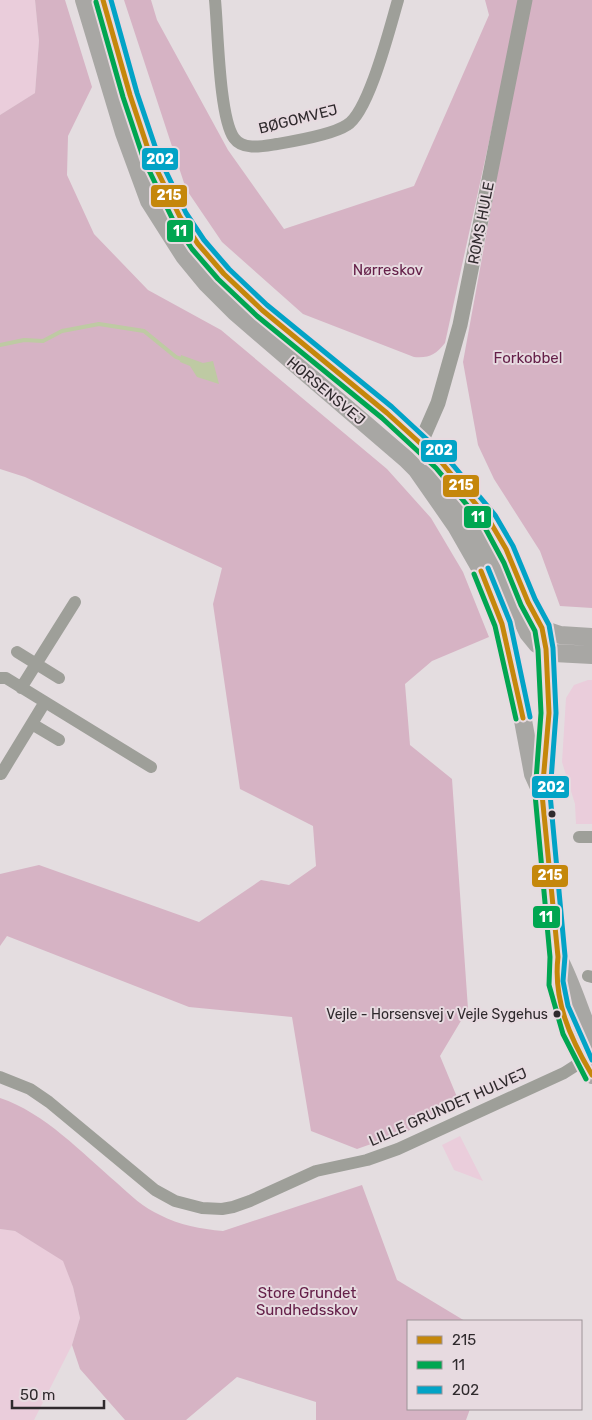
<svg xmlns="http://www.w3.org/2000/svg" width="592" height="1420" font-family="Rubik,sans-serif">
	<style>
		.green { fill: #eacddb }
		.forest { fill: #d6b3c4 }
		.water { fill: #becaa3 }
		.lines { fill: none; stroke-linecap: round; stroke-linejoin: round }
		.stream { stroke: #becaa3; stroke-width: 4 }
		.minor { stroke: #9e9f99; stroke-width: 12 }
		.tertiary { stroke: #9e9f99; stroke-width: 15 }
		.secondary { stroke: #a8a7a4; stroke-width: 18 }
		.bus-1-casing { stroke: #e7dae0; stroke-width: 9 }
		.bus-2-casing { stroke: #e7dae0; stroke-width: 9 }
		.bus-3-casing { stroke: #e7dae0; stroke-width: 9 }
		.bus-1 { stroke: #c5870b; stroke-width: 5 }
		.bus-2 { stroke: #00a651; stroke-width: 5 }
		.bus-3 { stroke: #02a3c6; stroke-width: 5 }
		.bus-dot { fill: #2f2a2d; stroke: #e7dae0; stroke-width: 2 }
		.labels { text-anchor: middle; stroke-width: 4; stroke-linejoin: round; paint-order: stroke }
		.bus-label { font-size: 14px; fill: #2f2a2d; stroke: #e7dae0; text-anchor: end }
		.street-label { font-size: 15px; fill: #2f2a2d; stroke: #e7dae0 }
		.park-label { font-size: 15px; fill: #652049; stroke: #e7dae0 }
		.line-badge { stroke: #e7dae0; stroke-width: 2 }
		.badge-label { font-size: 14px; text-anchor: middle; font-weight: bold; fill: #fff }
	</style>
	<rect width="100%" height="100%" fill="#e4dde0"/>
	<path class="green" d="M0 0H35L39 41 35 93 0 115Z
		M588 680H592V824H576L575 804 562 762 566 698 574 685Z
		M460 1136 483 1181 454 1170 442 1145Z
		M0 1229 15 1231 63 1260 73 1287 80 1318 72 1345 34 1420H0Z"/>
	<path class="forest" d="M35 0H65L92 87 68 136 67 175 94 234 148 290 221 330 387 469 431 518 463 572 489 637 432 661 405 684 410 745 452 779 468 1009 440 1056 457 1097 408 1131 357 1149 311 1131 292 1017 189 1007 7 936 0 946V874L39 865 199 922 261 880 289 885 316 866 313 826 240 789 213 604 222 568 25 477 0 469V115L35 93 39 41Z
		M124 0H151L157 20 228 150 284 229 414 186 489 15 485 0H520L445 343C435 355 430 358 414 357L303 314 222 242 186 189Z
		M529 0H592V608L560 606 540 551 494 479 478 445 463 362Z
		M0 1098C45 1113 82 1153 117 1183 130 1195 144 1208 160 1215 179 1225 201 1229 223 1231L362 1185 397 1280 465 1321H408V1409H470L466 1420H316V1402L237 1377 186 1420H125L80 1369 72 1345 80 1318 73 1287 63 1261 15 1231 0 1229Z"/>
	<path class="water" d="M181 355 203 363 213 361 219 384 197 377 190 366 180 362Z"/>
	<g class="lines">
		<path class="stream" d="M0 345 24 340 43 341 62 331 99 324 144 331 176 357 184 360"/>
		<path class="minor" d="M215 0C218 30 219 117 234 138 243 151 264 146 277 144 295 141 332 135 347 125 369 112 390 27 398 0
			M17 652 59 678
			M0 678H6L151 767
			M21 688 75 602
			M32 724 59 740
			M1 774 45 702
			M579 837H592
			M588 976 592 977
			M0 1077 30 1089 49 1102 155 1190 175 1201 202 1208 222 1209 233 1207 250 1201 316 1171 367 1160 398 1149 564 1073 592 1055"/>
		<path class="tertiary" d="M421 442 438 403 460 325 525 0"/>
		<path class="secondary" d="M84 0 124 133 149 201 184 256 207 284 235 312 406 459 417 470 456 526 484 575 498 612 516 683 533 774 542 794
			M103 0C128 82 145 174 198 244 219 272 246 296 272 319 346 383 433 438 489 520 507 545 517 573 528 602 532 612 540 621 543 632 552 672 550 753 542 794L558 957C557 966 555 976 556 984 560 1015 576 1049 592 1075
			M425 474 439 481 479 535 502 577 528 633 537 644 554 653 592 655
			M542 629 560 635 592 637
			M558 957C572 983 580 1012 592 1040"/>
		<defs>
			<path id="bus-1" d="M103 0 130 95 151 158 180 217 198 244 224 274 262 310 387 413 442 463 489 520 506 549 528 602 542 628 546 649 549 713 542 794 558 957C553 1000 570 1038 592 1075
				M481 571 502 624 523 718"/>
			<path id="bus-2" d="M96 2 123 97 144 160 173 220 192 249 218 279 257 316 382 418 436 468 483 524 504 563 521 605 535 631 538 650 541 713 535 794 550 957 549 985 563 1034 586 1079
				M474 574 495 626 516 719"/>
			<path id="bus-3" d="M111 0 137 93 158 155 186 213 204 240 229 269 267 305 392 407 447 458 495 515 513 546 535 599 549 625 553 648 556 713 550 794 565 956 563 981 568 1006 592 1060
				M488 568 510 622 530 717"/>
		</defs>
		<use href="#bus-1" class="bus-1-casing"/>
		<use href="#bus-2" class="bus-2-casing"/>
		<use href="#bus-3" class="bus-3-casing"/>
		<use href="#bus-1" class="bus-1"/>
		<use href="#bus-2" class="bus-2"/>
		<use href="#bus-3" class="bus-3"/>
	</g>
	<g class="bus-dot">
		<circle cx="552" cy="814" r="4.5"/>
		<circle cx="557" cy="1014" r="4.5"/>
	</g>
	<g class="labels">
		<g class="bus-label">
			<text x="548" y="1019">Vejle - Horsensvej v Vejle Sygehus</text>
		</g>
		<g class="street-label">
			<text transform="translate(298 119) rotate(-14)" y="5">BØGOMVEJ</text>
			<text transform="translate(481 223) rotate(-79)" y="5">ROMS HULE</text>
			<text transform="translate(326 391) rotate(40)" y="5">HORSENSVEJ</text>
			<text transform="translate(448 1107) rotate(-24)" y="5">LILLE GRUNDET HULVEJ</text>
		</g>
		<g class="park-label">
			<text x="388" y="275">Nørreskov</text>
			<text x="528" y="363">Forkobbel</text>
			<text x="307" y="1298">Store Grundet<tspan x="307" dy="17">Sundhedsskov</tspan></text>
		</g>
	</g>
	<g class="line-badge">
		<rect x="141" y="147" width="38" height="24" rx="5" fill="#02a3c6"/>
		<rect x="150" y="184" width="38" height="24" rx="5" fill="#c5870b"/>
		<rect x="166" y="219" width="28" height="24" rx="5" fill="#00a651"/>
		<rect x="420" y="439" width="38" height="24" rx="5" fill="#02a3c6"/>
		<rect x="442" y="474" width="38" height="24" rx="5" fill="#c5870b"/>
		<rect x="463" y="505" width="29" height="24" rx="5" fill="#00a651"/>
		<rect x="531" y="775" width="39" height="24" rx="5" fill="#02a3c6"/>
		<rect x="531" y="864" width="38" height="24" rx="5" fill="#c5870b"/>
		<rect x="532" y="905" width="29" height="24" rx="5" fill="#00a651"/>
	</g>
	<g class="badge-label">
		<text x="160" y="164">202</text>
		<text x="169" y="200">215</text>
		<text x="180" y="236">11</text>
		<text x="439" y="455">202</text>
		<text x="461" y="490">215</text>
		<text x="478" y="522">11</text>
		<text x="551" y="792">202</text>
		<text x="550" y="880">215</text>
		<text x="546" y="922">11</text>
	</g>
	<rect x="407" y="1320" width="175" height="90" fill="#e7dae0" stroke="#9d9498"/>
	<rect x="417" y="1336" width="25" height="8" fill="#c5870b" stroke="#9d9498"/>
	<text x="452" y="1345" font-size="15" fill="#2f2a2d">215</text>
	<rect x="417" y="1361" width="25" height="8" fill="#00a651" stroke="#9d9498"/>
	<text x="452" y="1370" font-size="15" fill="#2f2a2d">11</text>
	<rect x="417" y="1386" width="25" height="8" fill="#02a3c6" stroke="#9d9498"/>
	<text x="452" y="1395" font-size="15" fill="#2f2a2d">202</text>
	<path d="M12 1400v8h92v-8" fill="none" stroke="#2f2a2d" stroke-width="2.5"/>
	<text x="20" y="1400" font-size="15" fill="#2f2a2d" stroke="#e7dae0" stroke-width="4" paint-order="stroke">50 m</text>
</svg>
